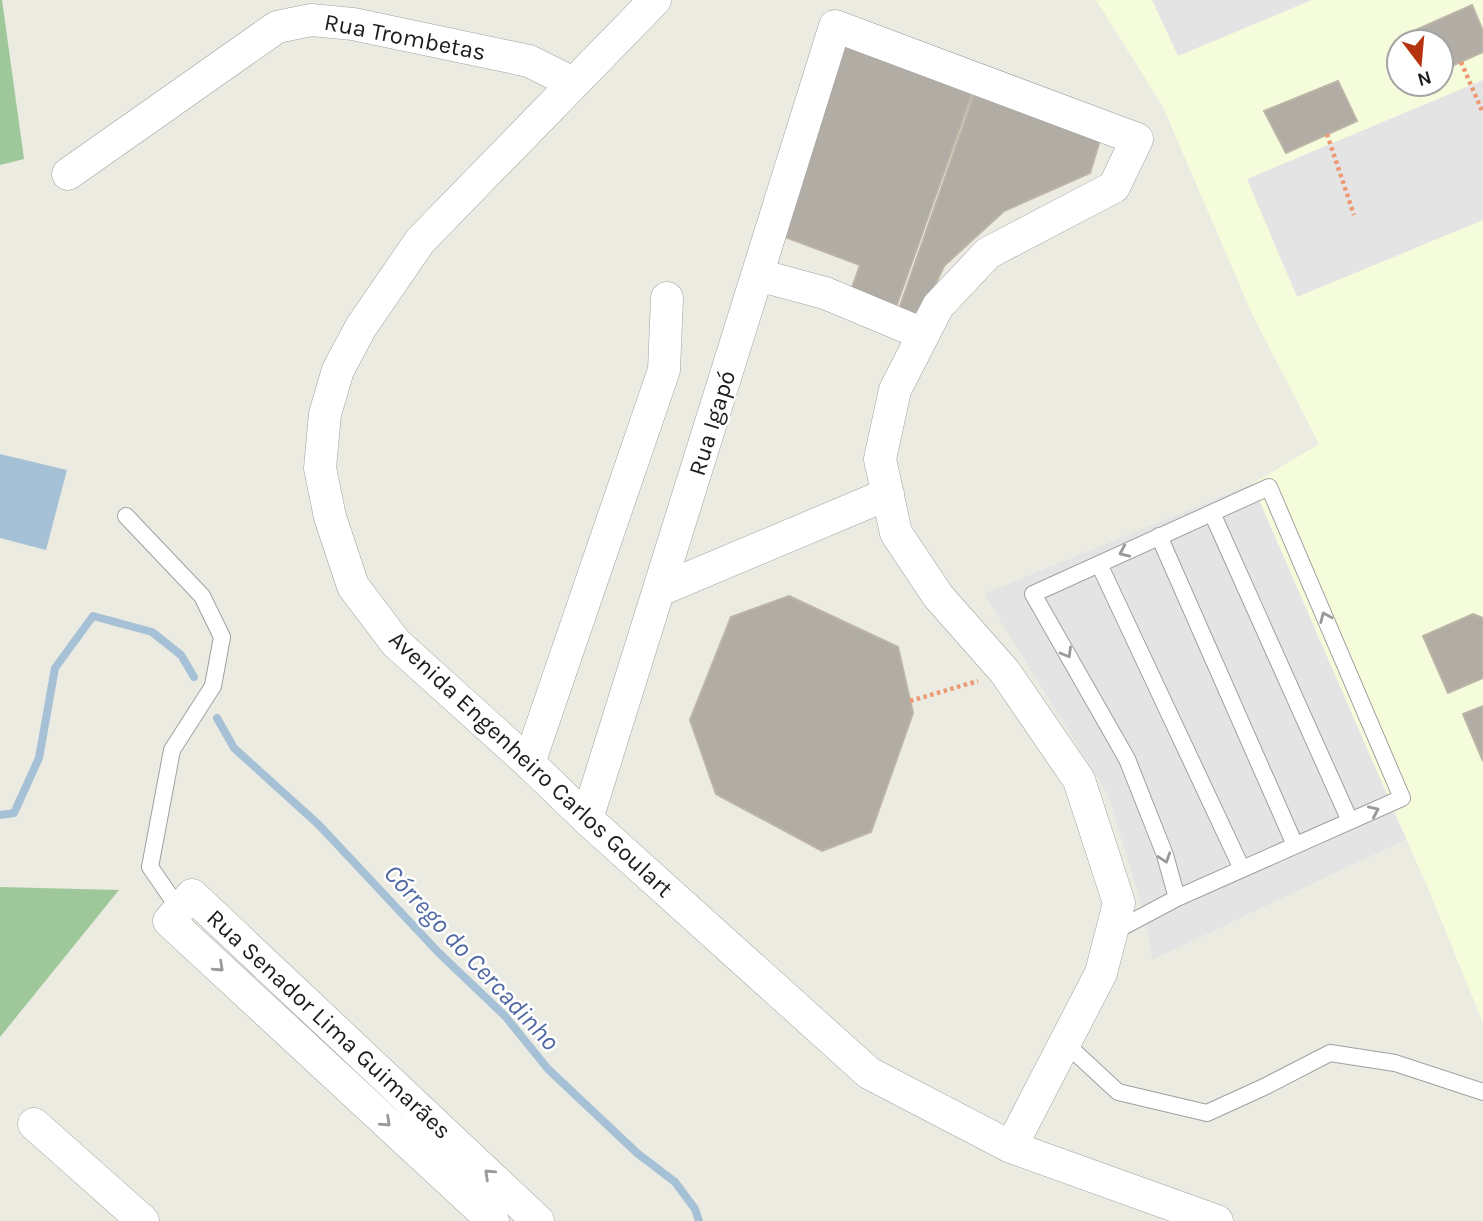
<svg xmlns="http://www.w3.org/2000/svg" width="1483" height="1221" font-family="Karla,sans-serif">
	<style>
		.education { fill: #f5fcdc; fill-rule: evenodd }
		.forest { fill: #9ec89a }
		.parking { fill: #e4e4e4 }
		.water { fill: #a6c1d6 }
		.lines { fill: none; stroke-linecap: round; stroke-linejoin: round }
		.stream { stroke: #a6c1d6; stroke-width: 8 }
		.building { fill: #b1ada5; stroke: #bcb4a6; stroke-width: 2 }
		.lane-casing { stroke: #a0a0a0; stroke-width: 18 }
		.street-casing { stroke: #a0a0a0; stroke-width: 33 }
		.path { stroke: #ed9872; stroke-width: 4.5; stroke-dasharray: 3.5 3.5; stroke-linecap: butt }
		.lane { stroke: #fff; stroke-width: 16 }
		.street { stroke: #fff; stroke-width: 32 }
		.oneway { stroke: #999 }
		.labels { text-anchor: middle; stroke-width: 5; stroke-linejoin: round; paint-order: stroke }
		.street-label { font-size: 24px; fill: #1c1c1c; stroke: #fff }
		.water-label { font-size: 26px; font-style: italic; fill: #5169a2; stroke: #fff }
	</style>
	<rect width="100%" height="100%" fill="#ecebe2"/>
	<path class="education" d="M1096 0H1483V1023L1430 893 1252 484 1319 444 1252 314 1163 107ZM1399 42H1441V84H1399Z"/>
	<path class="forest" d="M0 0H2L24 159 0 165Z
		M0 887 119 890 0 1037Z"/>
	<path class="parking" d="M1152 0H1312L1178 56Z
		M1483 80V220L1297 297 1247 179Z
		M1252 484 1406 839 1152 960 1146 919 1108 795 984 594Z"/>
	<path class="water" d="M0 454 67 470 46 550 0 538Z"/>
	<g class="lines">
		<path class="stream" d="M217 718 234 748 319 825 438 952 505 1016 548 1069 637 1153 675 1182 695 1209 699 1221
			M0 815 14 813 39 758 55 668 93 616 152 632 181 655 194 677"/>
	</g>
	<path class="building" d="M1472 5 1483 31V52L1441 71V42H1415L1411 32Z
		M839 36 975 85 895 310 849 296 860 265 774 233Z
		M1338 81 1357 121 1286 153 1264 111Z
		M978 83 1103 130 1090 173 1004 211 944 266 921 315 899 309Z
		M789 596 898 647 913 713 871 832 822 851 716 794 690 720 731 617Z
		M1473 614 1483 618V678L1448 693 1423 636Z
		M1483 706V761L1463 714Z"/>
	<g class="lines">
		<defs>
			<path id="lane" d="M1212 513 1350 821
				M126 516 202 596 222 637 213 686 172 750 150 867 179 909
				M1159 536 1295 845
				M1099 564 1242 869
				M1113 932 1177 898 1402 798 1269 487 1033 594 1127 759 1165 855 1177 898
				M1065 1043 1118 1092 1207 1113 1264 1087 1330 1053 1395 1063 1483 1092"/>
			<path id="street" d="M655 0 420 241 361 327 338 370 325 414 320 468 330 517 353 586 396 643 529 763 587 819 869 1073 1011 1147 1217 1221
				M68 174 277 27 311 20 353 24 529 61 573 83
				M758 275 825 293 923 334
				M660 590 888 494
				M529 763 664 370 667 298
				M587 819 835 26 1137 139 1114 187 988 253 938 306 895 390 880 459 896 533 938 596 1005 672 1079 780 1119 903 1101 973 1011 1147
				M34 1124 143 1221
				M493 1221 169 921 192 895 538 1221"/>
		</defs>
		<use href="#lane" class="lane-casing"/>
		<use href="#street" class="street-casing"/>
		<path class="path" d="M1461 62 1483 113
			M1327 134 1354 215
			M910 701 978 681"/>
		<use href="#lane" class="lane"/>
		<use href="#street" class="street"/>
	</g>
	<defs><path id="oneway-chevron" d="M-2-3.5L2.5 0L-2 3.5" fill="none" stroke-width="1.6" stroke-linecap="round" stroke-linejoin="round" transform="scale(1.75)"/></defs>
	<g class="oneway">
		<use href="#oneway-chevron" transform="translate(1124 552) rotate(156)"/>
		<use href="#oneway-chevron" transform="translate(1325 617) rotate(-113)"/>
		<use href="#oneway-chevron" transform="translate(1067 653) rotate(60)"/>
		<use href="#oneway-chevron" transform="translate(1374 811) rotate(-24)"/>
		<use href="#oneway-chevron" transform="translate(1165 858) rotate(72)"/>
		<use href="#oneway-chevron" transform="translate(219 967) rotate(43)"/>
		<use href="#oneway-chevron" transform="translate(386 1122) rotate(43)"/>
		<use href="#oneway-chevron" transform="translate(489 1174) rotate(-137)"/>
	</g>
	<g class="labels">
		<g class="street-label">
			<text transform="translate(405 37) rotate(11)" y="8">Rua Trombetas</text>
			<text transform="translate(712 423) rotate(-73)" y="8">Rua Igapó</text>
			<text transform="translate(531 764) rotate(43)" y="8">Avenida Engenheiro Carlos Goulart</text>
			<text transform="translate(329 1024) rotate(43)" y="8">Rua Senador Lima Guimarães</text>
		</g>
		<g class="water-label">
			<text transform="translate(472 957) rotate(47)" y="9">Córrego do Cercadinho</text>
		</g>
	</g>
	<g transform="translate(1420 63) rotate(164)"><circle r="33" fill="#ffffff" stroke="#a4a4a4" stroke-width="2"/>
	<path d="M0-5L12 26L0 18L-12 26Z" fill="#b63311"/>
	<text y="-10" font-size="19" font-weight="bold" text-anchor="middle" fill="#1c1c1c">N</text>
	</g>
</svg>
